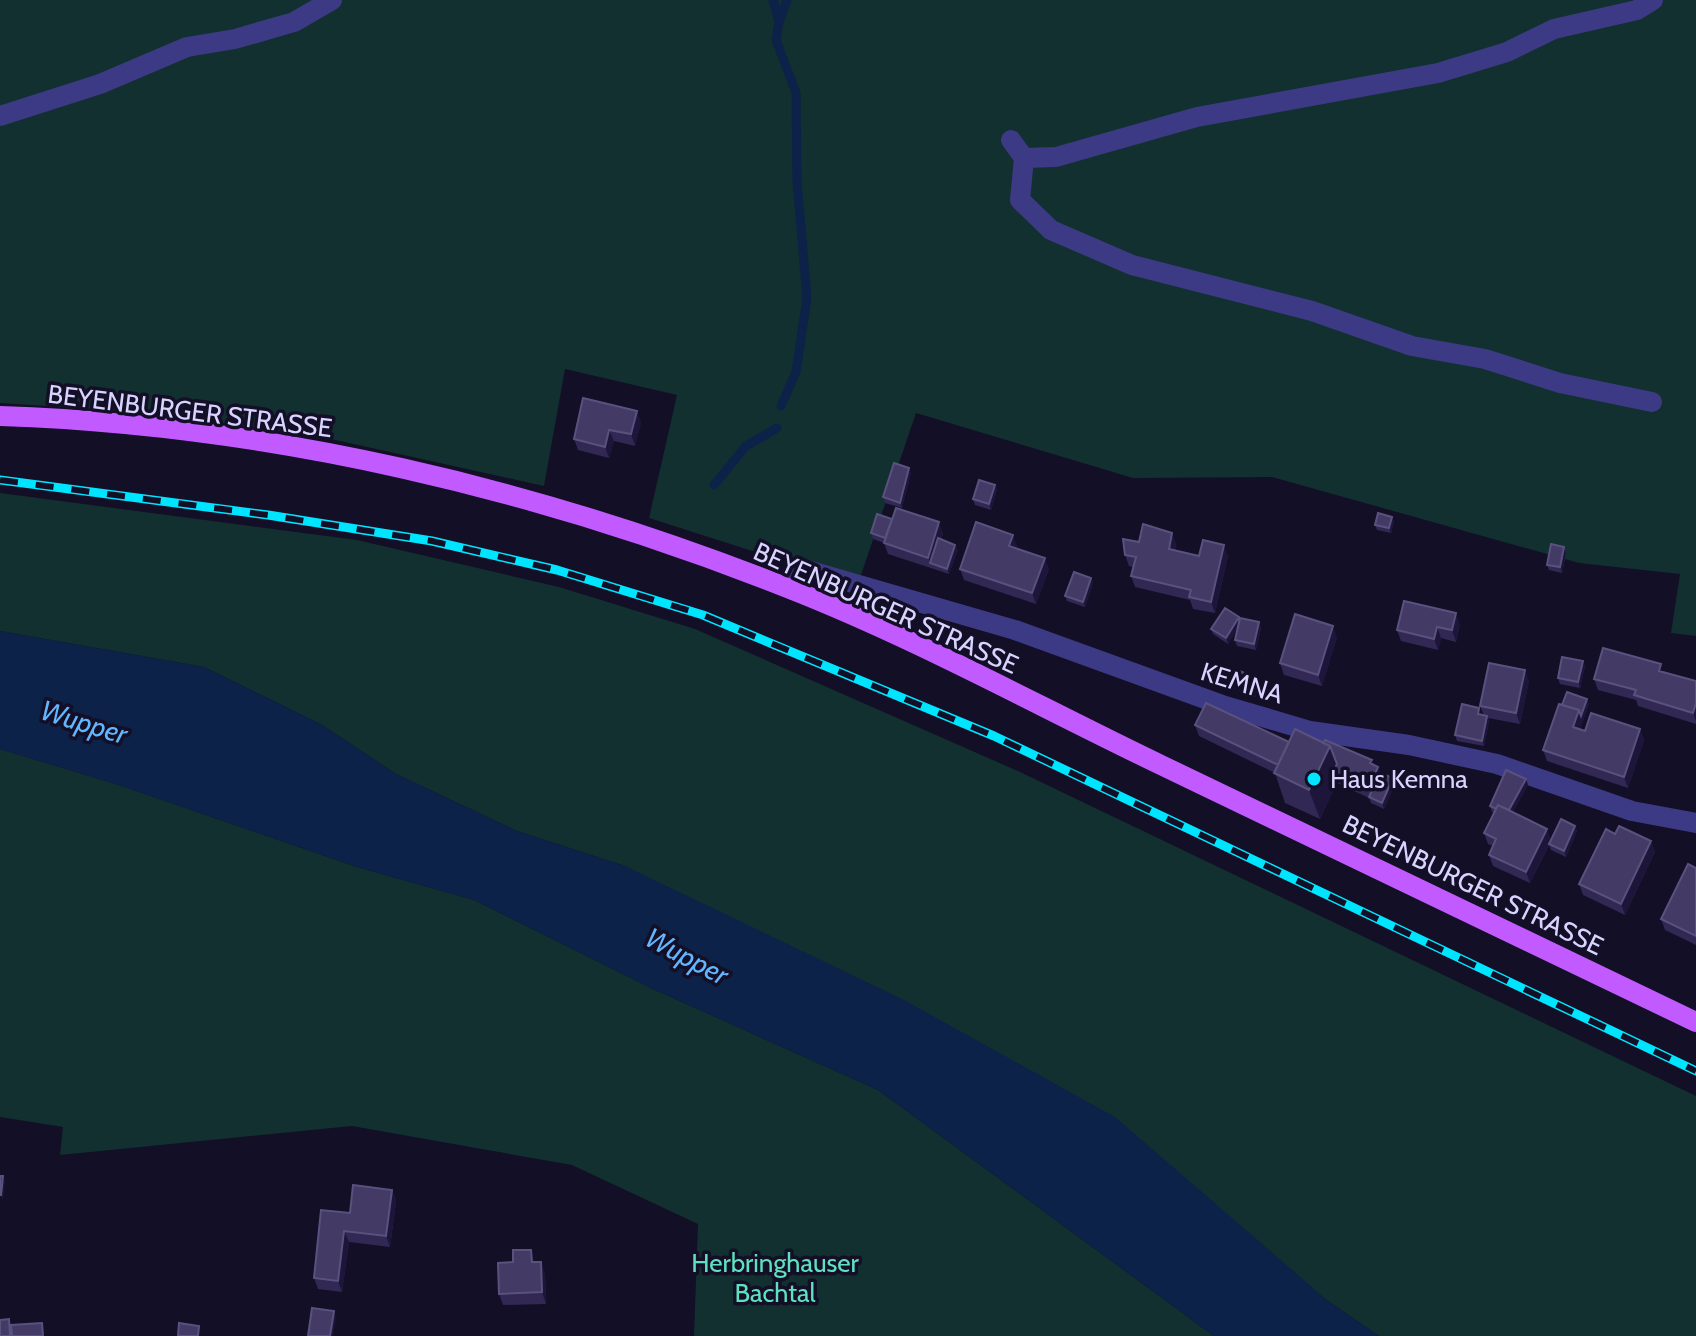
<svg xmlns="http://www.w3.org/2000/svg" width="1696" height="1336" font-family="Cabin,sans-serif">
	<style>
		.green { fill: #12302f }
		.water { fill: #0c2248 }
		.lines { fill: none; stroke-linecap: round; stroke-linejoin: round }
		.stream { stroke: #0c2248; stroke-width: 9 }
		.minor { stroke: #3d3a85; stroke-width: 20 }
		.major { stroke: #c25bff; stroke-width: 20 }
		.rail-casing { stroke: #00e5ff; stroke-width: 9 }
		.rail { stroke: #130f26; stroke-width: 6; stroke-dasharray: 18; stroke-linecap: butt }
		.wall { fill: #312854 }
		.shaded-wall { fill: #1d163a }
		.building { fill: #433a66; stroke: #5a527e; stroke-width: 2 }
		.poi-dot { fill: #00e5ff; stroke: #130f26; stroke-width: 3 }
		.labels { text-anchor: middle; stroke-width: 7; stroke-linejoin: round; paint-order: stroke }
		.street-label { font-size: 26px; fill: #d9d4ff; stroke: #130f26 }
		.poi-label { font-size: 26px; fill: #d9d4ff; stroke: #130f26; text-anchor: start }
		.park-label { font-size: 26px; fill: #5fe0c0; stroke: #130f26 }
		.water-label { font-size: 28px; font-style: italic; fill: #62b6ff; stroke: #130f26 }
	</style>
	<rect width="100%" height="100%" fill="#130f26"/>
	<path class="green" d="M0 0H1696V636L1671 633 1680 574 1579 563 1272 477 1133 478 916 413 860 578 799 558 780 560 649 518 677 395 565 369 544 486 313 435 125 411 0 403Z
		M0 493 357 540 559 587 695 629 1020 772 1696 1096V1336H1379L1328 1301 625 866 517 831 396 774 322 725 204 667 0 631Z
		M0 749 119 785 357 867 474 900 651 988 878 1090 1214 1336H694L698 1224 572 1165 352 1126 60 1155 63 1127 0 1117Z"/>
	<path class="water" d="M0 631 204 667 322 725 396 774 517 831 625 866 904 1000 1115 1117 1328 1301 1379 1336H1214L878 1090 651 988 474 900 357 867 119 785 0 749Z"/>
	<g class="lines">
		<path class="stream" d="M773 0 779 22 776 40 796 93 797 181 807 298 796 372 781 406
			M779 22 787 0
			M714 485 746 446 777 428"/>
		<path class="minor" d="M0 116 100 84 187 47 235 39 294 22 332 0
			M1011 140 1024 158 1056 157 1197 117 1438 73 1507 52 1554 29 1637 10 1653 0
			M1024 158 1020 200 1051 230 1132 265 1312 311 1412 346 1485 359 1560 383 1652 402
			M793 590 804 569 1015 630 1222 705 1310 731 1409 745 1497 764 1632 811 1696 823"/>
		<path class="major" d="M0 416C271 425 539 489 790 589 917 639 1038 706 1161 765 1339 851 1518 935 1696 1022"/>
		<defs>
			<path id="rail" d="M0 480 268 515 432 541 557 570 703 615 994 736 1696 1071"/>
		</defs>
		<use href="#rail" class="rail-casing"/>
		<use href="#rail" class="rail"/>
	</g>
	<path class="wall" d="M641 422 635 446 614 441 609 458 578 450 574 439Z
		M911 473 902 508 885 503 883 497Z
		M997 490 991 510 975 505 973 499Z
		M1392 517 1394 522 1391 533 1377 530 1375 525Z
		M871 533H943L941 540 958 550 949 574 888 554 884 543 873 539Z
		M1172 533 1176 545 1175 550 1199 556H1228L1215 613 1193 609 1190 600 1135 587 1131 576 1133 567 1129 566 1125 555 1139 542Z
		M1017 546 1016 548 1049 569 1036 604 964 580 960 569Z
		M1564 547 1566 553 1562 573 1549 570 1547 565Z
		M1091 578 1093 583 1085 607 1067 601 1065 596Z
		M1240 618 1259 622 1261 628 1256 650 1237 646 1235 640 1237 629 1228 644 1213 634 1211 629Z
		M1460 624 1456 642 1441 638 1438 650 1401 641 1397 630Z
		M1337 637 1322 686 1284 675 1280 663Z
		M1585 666 1580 688 1560 684 1558 678Z
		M1664 672 1696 681V724L1638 706 1636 700 1598 690 1594 679Z
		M1529 681 1520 724 1488 718 1489 722 1484 746 1457 741 1455 735 1481 713V715L1484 716 1480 706Z
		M1229 682 1260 684 1255 697 1231 687Z
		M1589 704 1580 729 1585 731 1640 729 1644 740 1628 788 1547 761 1543 750 1562 705Z
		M1195 725 1289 742 1374 765 1378 767 1380 773 1395 784 1384 809 1371 803 1369 798 1337 783 1320 819 1285 803 1275 773 1199 736Z
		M1526 779 1528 785 1513 812 1551 840 1575 826 1577 831 1566 857 1551 850 1549 845 1530 883 1493 866 1489 855 1493 846 1488 844 1484 833 1494 813 1492 812 1490 806Z
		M1615 834 1651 841 1655 852 1625 915 1583 895 1579 884Z
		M1696 868V945L1665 930 1661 919Z
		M392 1190 396 1201 390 1247 349 1242 342 1292 318 1289 314 1278 350 1213Z
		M535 1262 545 1273 546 1304 503 1305 499 1294Z"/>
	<path class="shaded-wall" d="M637 411 641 422 635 446 631 434Z
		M609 430 614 441 609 458 605 447Z
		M909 468 911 473 902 508 900 503Z
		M995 485 997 490 991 510 989 504Z
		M1392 517 1394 522 1391 533 1389 528Z
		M939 522 943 533 933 564 930 563 928 558Z
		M1172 533 1176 545 1173 560 1169 549Z
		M1013 535 1017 546 1013 557 1009 546Z
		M955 545 958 550 949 574 947 569Z
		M1224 545 1228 556 1215 613 1211 602Z
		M1564 547 1566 553 1562 573 1560 567Z
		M1045 558 1049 569 1036 604 1032 593Z
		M1091 578 1093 583 1085 607 1083 602Z
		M1456 613 1460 624 1456 642 1452 630Z
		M1239 617 1241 623 1228 644 1226 638Z
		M1259 622 1261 628 1256 650 1254 644Z
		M1333 626 1337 637 1322 686 1318 675Z
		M1437 627 1441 638 1438 650 1434 639Z
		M1583 661 1585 666 1580 688 1578 682Z
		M1525 670 1529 681 1520 724 1516 713Z
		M1258 678 1260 684 1255 697 1253 691Z
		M1587 699 1589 704 1583 721 1581 716Z
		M1696 703V721L1693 713Z
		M1579 710 1583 721 1577 738 1573 727Z
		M1487 716 1489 722 1484 746 1482 741Z
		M1640 729 1644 740 1628 788 1624 777Z
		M1330 746 1341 776 1333 772 1337 783 1320 819 1309 790Z
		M1378 767 1382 778 1373 799 1369 788Z
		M1393 778 1395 784 1384 809 1382 803Z
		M1526 779 1528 785 1509 820 1506 814Z
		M1575 826 1577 831 1566 857 1564 851Z
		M1547 829 1551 840 1530 883 1526 872Z
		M1651 841 1655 852 1625 915 1621 904Z
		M3 1176 5 1182 3 1200 1 1195Z
		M392 1190 396 1201 390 1247 386 1236Z
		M344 1231 349 1242 342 1292 338 1281Z
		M541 1262 545 1273 546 1304 542 1292Z
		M334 1311 336 1317 333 1336H330Z"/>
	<path class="building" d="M583 398 637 411 631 434 609 430 605 447 574 439Z
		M894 463 909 468 900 503 883 497Z
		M979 480 995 485 989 504 973 499Z
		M896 508 939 522 928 558 884 543Z
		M1378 513 1392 517 1389 528 1375 525Z
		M877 514 892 519 885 538 871 533Z
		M976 522 1013 535 1009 546 1045 558 1032 593 960 569Z
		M1143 524 1172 533 1169 549 1199 556 1203 540 1224 545 1211 602 1189 597 1191 590 1131 576 1136 557 1125 555 1123 539 1139 542Z
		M938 538 955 545 947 569 930 563Z
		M1551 544 1564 547 1560 567 1547 565Z
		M1074 572 1091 578 1083 602 1065 596Z
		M1404 601 1456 613 1452 630 1437 627 1434 639 1397 630Z
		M1225 608 1239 617 1226 638 1211 629Z
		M1295 614 1333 626 1318 675 1280 663Z
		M1240 618 1259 622 1254 644 1235 640Z
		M1603 648 1661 664 1659 671 1696 681V703L1693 713 1634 695 1636 690 1594 679Z
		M1562 657 1583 661 1578 682 1558 678Z
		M1489 663 1525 670 1516 713 1480 706Z
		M1234 669 1258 678 1253 691 1229 682Z
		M1567 692 1587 699 1581 716 1579 710 1562 705Z
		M1206 703 1289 742 1278 765 1195 725Z
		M1462 704 1479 708 1478 714 1487 716 1482 741 1455 735Z
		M1559 704 1579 710 1573 727 1585 731 1591 713 1640 729 1624 777 1543 750Z
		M1295 729 1330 746 1309 790 1274 773Z
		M1325 740 1372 760 1370 763 1378 767 1369 788 1333 772 1337 764 1330 746 1323 743Z
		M1506 770 1526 779 1509 810 1498 805 1496 809 1490 806Z
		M1380 773 1393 778 1382 803 1369 797Z
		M1498 805 1547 829 1526 872 1489 855 1496 839 1484 833Z
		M1561 819 1575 826 1564 851 1549 844Z
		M1619 826 1651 841 1621 904 1579 884 1606 829 1615 834Z
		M1688 864 1696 868V936L1661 919Z
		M0 1176H3L1 1195H0Z
		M353 1185 392 1190 386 1236 344 1231 338 1281 314 1278 321 1210 350 1213Z
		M513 1250H531L532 1262H541L542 1292 499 1294 498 1263 513 1262Z
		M312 1308 334 1311 330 1336H308Z
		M9 1319 10 1336H0V1320Z
		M42 1323 43 1336H12L11 1325Z
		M179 1323 199 1326 198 1336H178Z"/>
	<circle class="poi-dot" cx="1314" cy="779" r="8"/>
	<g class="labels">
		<g class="street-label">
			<text transform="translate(190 411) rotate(7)" y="9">BEYENBURGER STRASSE</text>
			<text transform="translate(886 608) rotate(24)" y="9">BEYENBURGER STRASSE</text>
			<text transform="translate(1242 683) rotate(17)" y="9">KEMNA</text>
			<text transform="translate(1473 885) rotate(26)" y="9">BEYENBURGER STRASSE</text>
		</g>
		<g class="poi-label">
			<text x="1330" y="788">Haus Kemna</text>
		</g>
		<g class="park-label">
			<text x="775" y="1272">Herbringhauser<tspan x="775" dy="30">Bachtal</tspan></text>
		</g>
		<g class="water-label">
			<text transform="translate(84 722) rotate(17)" y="10">Wupper</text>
			<text transform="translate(687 956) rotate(28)" y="10">Wupper</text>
		</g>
	</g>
</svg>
